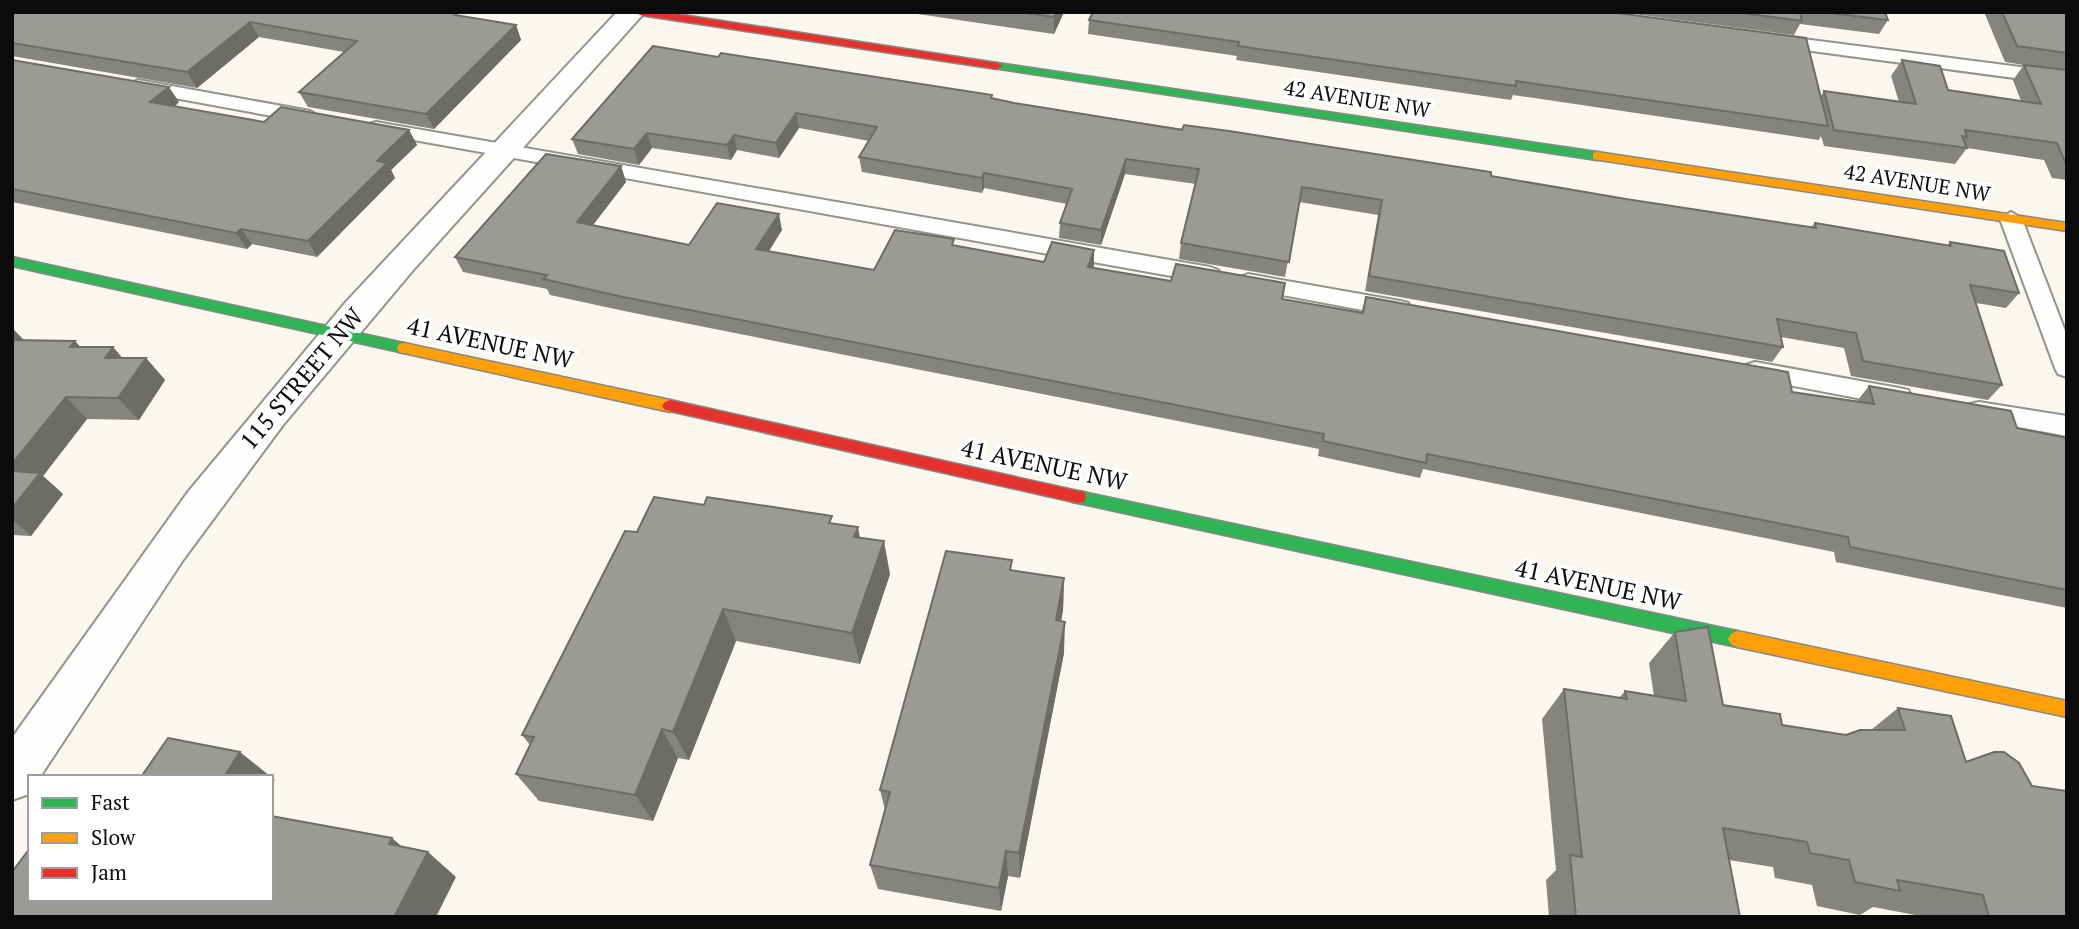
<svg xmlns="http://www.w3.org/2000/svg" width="2079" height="929" font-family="'PT Serif',serif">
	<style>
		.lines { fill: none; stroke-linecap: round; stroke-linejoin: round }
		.lane-casing { stroke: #93928d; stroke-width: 4 }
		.street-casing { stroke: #93928d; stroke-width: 4 }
		.fast-casing { stroke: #898884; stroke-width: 3 }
		.slow-casing { stroke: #898884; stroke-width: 3 }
		.jam-casing { stroke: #898884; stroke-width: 3 }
		.lane { fill: #fefefc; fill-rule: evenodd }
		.street { fill: #fefefc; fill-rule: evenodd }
		.fast { fill: #30b455; fill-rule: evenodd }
		.slow { fill: #ff9f0a; fill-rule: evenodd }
		.jam { fill: #e5322d; fill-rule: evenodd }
		.wall { fill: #86847f }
		.shaded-wall { fill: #6d6c68 }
		.building { fill: #9c9a94; stroke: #6d6c68; stroke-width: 2 }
		.labels { text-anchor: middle; stroke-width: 7; stroke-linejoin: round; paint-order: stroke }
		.far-street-label { font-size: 21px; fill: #0b0b0b; stroke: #fff }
		.street-label { font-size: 24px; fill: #0b0b0b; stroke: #fff }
	</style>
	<rect width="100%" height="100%" fill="#faf8ee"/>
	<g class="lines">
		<defs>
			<path id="lane" d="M1773 35 2067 73V85L1766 45 1764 41 1766 37Z
				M138 80 310 111 320 117 310 123 131 90 128 86Z
				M376 122 1210 267 1218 270 1221 275 1218 280 1210 283 369 132 366 128 369 124Z
				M2011 212 2022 219 2067 336V377L2058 374 2055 368 2000 219Z
				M1248 274 1400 301 1408 303 1412 309 1408 315 1400 317 1240 287 1237 282 1240 277Z
				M1755 362 1899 388 1908 390 1912 397 1908 404 1899 406 1746 377 1743 371 1746 365Z
				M1979 402 2067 416V436L1970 418 1966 411 1970 404Z"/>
			<path id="street" d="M617 12H645L414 269 283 425 183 560 40 777H30L29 794 12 800V738L188 492 345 303Z"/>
			<path id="fast" d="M997 63 1597 152 1603 156 1597 160 993 68 991 66Z
				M12 257 404 343 411 348 404 353 12 266Z
				M1078 491 1737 631 1743 634 1746 639 1743 644 1737 647 1078 503 1072 502 1070 497 1072 492Z"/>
			<path id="slow" d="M1597 152 2067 223V231L1593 159V153Z
				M404 343 670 400 678 406 670 412 399 352 397 348 399 344Z
				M1737 631 2067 701V717L1737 647 1731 644 1728 639 1731 634Z"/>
			<path id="jam" d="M635 12H663L997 63 1003 66 997 69 640 15Z
				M670 400 1078 491 1084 492 1086 497 1084 502 1078 503 665 410 662 406 665 402Z"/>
		</defs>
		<use href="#lane" class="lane-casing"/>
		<use href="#street" class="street-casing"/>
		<use href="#fast" class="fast-casing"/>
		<use href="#slow" class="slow-casing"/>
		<use href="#jam" class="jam-casing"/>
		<use href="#lane" class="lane"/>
		<use href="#street" class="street"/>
		<use href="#fast" class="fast"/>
		<use href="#slow" class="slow"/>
		<use href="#jam" class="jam"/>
	</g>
	<path class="wall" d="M12 12 462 16 516 25 521 40 434 129 308 107 299 92 344 52 259 37 197 88 12 56Z
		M904 12H1064L1054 34Z
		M1619 12H1885L1888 20 1879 34 1800 24 1794 35Z
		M1984 12H2067V180L2052 178 2044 160 1967 148 1955 164 1824 146 1821 136 1819 140 1513 95 1511 100 1236 60 1237 56 1088 34 1089 20 1821 96 1824 91 1899 102 1891 76 1902 60 1948 90 2021 101 2013 80 2024 65 2005 62Z
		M718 57 992 95V98L1014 103 1491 176 1626 199 1811 227 1815 223 1947 245 1950 242 2019 293 2006 308 1976 303 2002 385 1988 400 1851 376 1844 348 1781 337 1783 347 1772 362 1365 291 1378 215 1299 202 1285 277 1179 259 1181 243 1196 184 1125 174 1101 245 1059 238 1060 223 1067 204 984 188 982 193 862 172 859 157 869 141 799 128 779 158 737 150 731 160 652 148 639 165 578 154 572 139Z
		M12 60 179 102 174 107 264 122 409 130 417 145 391 170 395 178 317 257 252 244 247 249 12 202Z
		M621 166 626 182 593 225 689 245 782 230 769 251 874 270 955 246 1044 262 1094 265 1093 268 1361 313 1366 297 1792 392 1857 401 1869 386 2017 428 2067 438V608L1836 562 1834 552 1423 469 1420 478 1318 456 1319 449 629 312 550 295 547 289 463 272 455 257Z
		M12 328 24 340 75 341 80 347H113L122 358H146L165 380 139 420 87 419 43 476 63 494 31 536 12 535Z
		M833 523 860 538 890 574 860 664 736 641 689 760 678 758 653 821 539 801 516 774 530 745 522 735 637 532Z
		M1013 570 1064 578 1063 610 1061 621 1064 653 1020 878 1008 876 1001 911 878 889 870 865 885 810 880 790Z
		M1675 632 1723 705 1782 725 1846 735 1871 730 1898 708 1966 762 2067 917H1926L1873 907 1860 915 1817 906 1812 885 1775 878 1773 867 1729 860 1740 917H1549L1546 880 1556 870 1542 719 1564 689 1619 698 1625 691 1654 696 1649 663Z"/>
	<path class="shaded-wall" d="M1056 12H1064L1054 34V17Z
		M250 22 259 37 197 88 187 72Z
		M516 25 521 40 434 129 426 114Z
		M169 87 179 102 161 118 150 102Z
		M796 113 799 128 779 158 776 143Z
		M409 130 417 145 391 170 395 178 317 257 308 241 377 161Z
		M647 133 652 148 639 165 634 149Z
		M734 135 737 150 731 160 727 145Z
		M1126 159 1125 174 1101 245V230Z
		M621 166 626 182 583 238 577 222Z
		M984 173V188L982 193V178Z
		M779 214 782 230 760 265 756 249Z
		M241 229 252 244 247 249 236 233Z
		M1094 250V265L1088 283V267Z
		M12 328 32 349 12 352Z
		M75 341 95 363 70 347Z
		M113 347 132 369 105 358Z
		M146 358 165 380 139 420 118 398Z
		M66 397 87 419 43 476 63 494 31 536 12 519V464Z
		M858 527 864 560 854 537Z
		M884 541 890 574 860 664 852 633Z
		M1064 578 1063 610 1056 651V620Z
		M723 609 736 641 689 760 673 732Z
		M1065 622 1064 653 1020 878 1019 853Z
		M662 729 678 758 653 821 635 795Z
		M240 752 275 780 271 785V777H224Z
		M392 838 421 863 389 844Z
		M1006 851 1008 876 1001 911 999 888Z
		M428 852 456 877 436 917H394Z"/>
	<path class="building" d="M12 12H459L455 15 516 25 426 114 299 92 357 41 250 22 187 72 12 43Z
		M1018 12H1056L1054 17Z
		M1093 12H1610L1806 38 1828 126 1516 81V86L1238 46 1239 42 1089 20Z
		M1734 12H1800L1802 21Z
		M1822 12H1885L1888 20Z
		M2002 12H2067V53L2017 46Z
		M653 46 718 57 721 53 992 95 991 98 1014 103 1182 130 1184 125 1229 131 1491 172V176L1626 199 1816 228 1815 223 1951 246 1950 242 2004 251 2019 293 1970 285 2002 385 1863 361 1856 333 1777 319 1783 347 1369 276 1382 200 1302 187 1289 262 1181 243 1199 169 1126 159 1101 230 1060 223 1072 189 984 173 982 178 859 157 877 127 796 113 776 143 734 135 727 145 647 133 634 149 572 139Z
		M12 60 169 87 150 102 264 122 281 107 409 130 377 161 387 163 308 241 241 229 236 233 12 189Z
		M1902 60 1940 66 1948 90 2041 104 2024 65 2067 70V162H2065L2057 143 1965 130 1967 137 1962 136 1967 148 1834 130 1824 91 1916 104Z
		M546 154 621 166 577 222 689 245 717 203 779 214 756 249 874 270 895 230 954 239 952 245 1044 262 1052 242 1094 250 1088 267 1171 281 1176 264 1285 283 1282 299 1363 313 1366 297 1788 372 1792 392 1874 404 1869 386 2011 411 2017 428 2067 438V590L1850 547 1848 537 1427 454 1426 463 1323 441 1324 434 623 297 543 279 547 275 455 257Z
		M12 340 75 341 70 347H113L105 358H146L118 398 66 397 12 464Z
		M12 471 40 473 12 508Z
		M654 497 704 505 707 497 832 516 829 523 858 527 854 537 884 541 852 633 723 609 673 732 662 729 635 795 516 774 534 737 522 735 546 687 625 531 637 532Z
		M946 551 1012 560 1010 570 1064 578 1056 620 1065 622 1019 853 1006 851 999 888 870 865 890 792 880 790Z
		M1708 627 1723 705 1780 714 1782 725 1846 735 1860 730H1905L1898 708 1951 716 1966 762 1994 752H2004L2019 763 2032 786 2067 791V917H1989L1983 895 1897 880 1900 891 1855 882 1849 860 1810 853 1807 842 1723 828 1740 917H1576L1570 855 1582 857 1564 689 1627 699 1625 691 1686 701 1675 632Z
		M168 738 240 752 224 777H141Z
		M271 816 392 838 389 844 428 852 394 917H12V872L30 848V899H271Z"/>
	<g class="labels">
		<g class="far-street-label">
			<text transform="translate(1357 99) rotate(9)" y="7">42 AVENUE NW</text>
			<text transform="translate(1917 183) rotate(9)" y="7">42 AVENUE NW</text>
		</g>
		<g class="street-label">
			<text transform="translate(490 343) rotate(12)" y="8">41 AVENUE NW</text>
			<text transform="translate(302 379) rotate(-50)" y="8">115 STREET NW</text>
			<text transform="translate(1044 465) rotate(12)" y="8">41 AVENUE NW</text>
			<text transform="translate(1598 585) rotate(12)" y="8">41 AVENUE NW</text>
		</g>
	</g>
	<rect width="2079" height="929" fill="none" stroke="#0b0b0b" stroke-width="28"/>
	<rect x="28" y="775" width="245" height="126" fill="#ffffff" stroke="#9d9d9d" stroke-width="2"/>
	<rect x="42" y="798" width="35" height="10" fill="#30b455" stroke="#9d9d9d" stroke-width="2"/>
	<text x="91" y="810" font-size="21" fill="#0b0b0b">Fast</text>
	<rect x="42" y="833" width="35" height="10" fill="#ff9f0a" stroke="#9d9d9d" stroke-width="2"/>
	<text x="91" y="845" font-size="21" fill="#0b0b0b">Slow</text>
	<rect x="42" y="868" width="35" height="10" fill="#e5322d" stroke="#9d9d9d" stroke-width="2"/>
	<text x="91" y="880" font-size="21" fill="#0b0b0b">Jam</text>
</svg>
